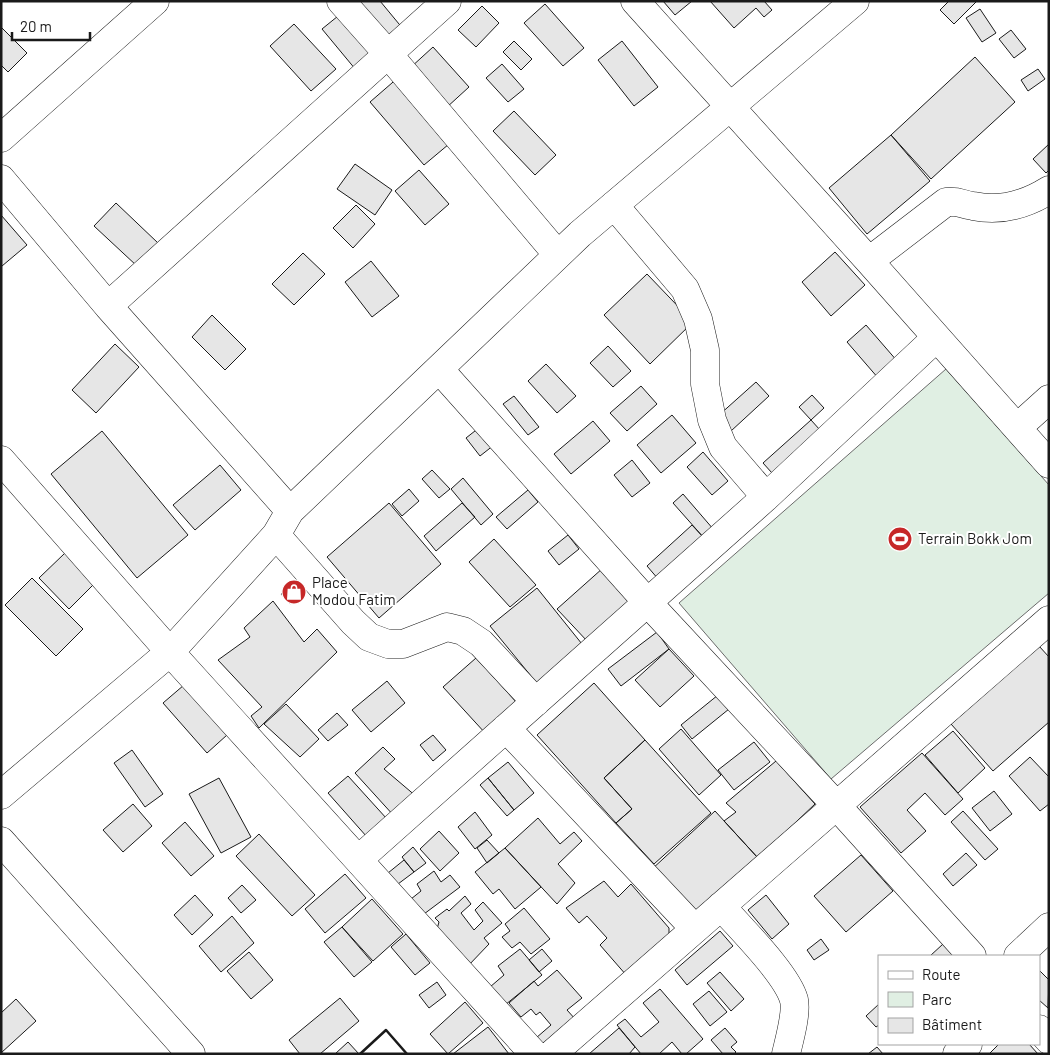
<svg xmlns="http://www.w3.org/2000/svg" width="1050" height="1055" font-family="Barlow,sans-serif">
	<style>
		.green { fill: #e0efe3; stroke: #6a6a6a }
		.building { fill: #e6e6e6; stroke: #1a1a1a }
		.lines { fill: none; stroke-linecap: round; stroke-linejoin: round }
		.minor-casing { stroke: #1a1a1a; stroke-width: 29 }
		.highway-casing { stroke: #1a1a1a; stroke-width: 29 }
		.minor { stroke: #fff; stroke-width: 28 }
		.highway { stroke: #fff; stroke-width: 28 }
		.wall { stroke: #1a1a1a; stroke-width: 2.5 }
		.labels { text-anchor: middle; stroke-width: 4; stroke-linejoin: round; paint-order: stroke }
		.poi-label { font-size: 15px; fill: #1a1a1a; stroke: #fff; text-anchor: start }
	</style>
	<rect width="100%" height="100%" fill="#fff"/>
	<path class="green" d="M946 369 1049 485V593L831 779 679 603Z"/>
	<path class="building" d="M354 1H380L404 30 388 43Z
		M663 1H692L675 15Z
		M710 1H764L772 10 764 17 756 8 734 28Z
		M949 1H977L954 24 940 10Z
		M545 4 584 48 563 66 524 23Z
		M482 6 499 23 476 47 458 30Z
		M980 9 996 33 982 42 966 18Z
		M343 12 377 53 356 70 322 29Z
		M294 24 336 69 311 91 270 46Z
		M1 27 27 53 8 72 1 65Z
		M1011 30 1026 49 1014 58 999 39Z
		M514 41 532 59 521 70 503 52Z
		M622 41 658 87 634 106 598 60Z
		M433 47 469 87 446 108 410 68Z
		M975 57 1015 102 931 179 891 135Z
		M502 64 524 89 508 102 486 78Z
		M1038 69 1045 79 1028 91 1021 80Z
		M400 76 455 139 424 165 370 102Z
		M514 111 556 155 535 175 493 131Z
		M891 135 930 181 867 234 829 188Z
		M1049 144V170L1046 173 1033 159Z
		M355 164 392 190 375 215 337 189Z
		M419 170 449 204 425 225 395 191Z
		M116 203 158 243 137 266 94 226Z
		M356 205 375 224 353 248 333 228Z
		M1 215 27 245 2 266 1 265Z
		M835 252 865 285 831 316 802 282Z
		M303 253 325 274 294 305 272 284Z
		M371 261 399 296 372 317 345 282Z
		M647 274 693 322 650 364 604 315Z
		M212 315 246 349 225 370 192 337Z
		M866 325 898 362 879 379 847 342Z
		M115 344 139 367 96 413 72 390Z
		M608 346 631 371 613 387 590 363Z
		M546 364 576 396 557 413 528 381Z
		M756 382 769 396 731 431 718 416Z
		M641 386 657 404 627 431 610 413Z
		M812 395 824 408 811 420 799 407Z
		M514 396 539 427 528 435 503 404Z
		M672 415 696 443 661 473 637 445Z
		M811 420 820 430 772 473 763 463Z
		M593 421 610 441 571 474 554 454Z
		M480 427 494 445 480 456 466 438Z
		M102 431 188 535 137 578 51 474Z
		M703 452 728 481 712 495 687 467Z
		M632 460 650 483 632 497 614 475Z
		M220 465 241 490 195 530 173 505Z
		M432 470 450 489 439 498 422 479Z
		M463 478 493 514 481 525 451 489Z
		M409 489 419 501 402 516 392 504Z
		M528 490 538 502 507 529 496 517Z
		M683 494 714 530 704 538 673 503Z
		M389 503 441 564 379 618 327 557Z
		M462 503 475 517 436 551 424 536Z
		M692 525 704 538 659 580 647 566Z
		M568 535 579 549 559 565 548 551Z
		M494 539 536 585 510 607 469 562Z
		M65 553 95 583 69 609 39 578Z
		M603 568 633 602 588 642 557 609Z
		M32 578 83 629 56 656 5 605Z
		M297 580 306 590 290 604 281 594Z
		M537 588 586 649 540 687 490 626Z
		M273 601 304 642 317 629 337 652 259 728 251 716 262 707 218 660 250 637 244 628Z
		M657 632 669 649 621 686 608 669Z
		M1039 646 1049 657V722L993 771 951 724Z
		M669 649 694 676 660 707 635 680Z
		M476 658 518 704 486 734 443 687Z
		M387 681 405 703 371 732 352 710Z
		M594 683 645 740 604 778 632 809 616 823 537 735Z
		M184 685 227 735 207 753 163 703Z
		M718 695 729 709 692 739 681 725Z
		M286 704 319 739 300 757 264 724Z
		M337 713 348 725 328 741 318 730Z
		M681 729 721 775 699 795 659 749Z
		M953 731 985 768 958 793 925 755Z
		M433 735 446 750 433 761 420 745Z
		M645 740 711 813 654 864 616 823 632 809 604 778Z
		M754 742 770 762 734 790 718 770Z
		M383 747 395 759 384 769 417 797 395 817 355 773Z
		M132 750 163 794 145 807 114 763Z
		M922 753 963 799 945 815 925 793 907 810 926 831 901 853 860 807Z
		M1030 757 1049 777V804L1040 811 1009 776Z
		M776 761 815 804 758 858 724 821 736 812 726 803Z
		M508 762 534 793 514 810 488 778Z
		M348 776 387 819 367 837 328 793Z
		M219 778 251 837 221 853 189 794Z
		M488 778 514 810 507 816 480 785Z
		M994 791 1012 814 990 831 972 808Z
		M133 804 152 826 123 852 103 830Z
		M715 811 758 858 695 917 651 870Z
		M963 811 998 849 985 860 951 822Z
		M475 812 492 835 475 849 458 827Z
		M538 818 560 844 574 832 582 841 558 864 575 883 557 904 505 848Z
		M185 822 214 856 191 876 162 843Z
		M439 831 459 853 440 871 420 849Z
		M259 834 315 895 292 916 236 856Z
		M487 840 499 853 487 863 477 848Z
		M413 847 426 863 414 872 402 857Z
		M505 848 541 887 515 909 499 889 493 894 475 872Z
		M966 853 977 865 953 886 943 874Z
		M861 855 893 891 846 932 814 896Z
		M404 860 414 872 398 884 388 873Z
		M434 871 441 882 450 875 460 887 424 914 411 899 421 891 417 884Z
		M345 874 366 898 325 933 305 909Z
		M604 881 618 897 631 884 669 928V938L627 976 600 945 607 938 587 916 579 923 566 908Z
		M242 885 256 900 241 913 228 898Z
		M195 895 213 915 192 935 174 915Z
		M766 895 789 924 772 939 748 910Z
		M465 896 471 904 461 913 474 930 483 921 475 910 483 902 502 923 484 938 489 944 467 967 437 929 439 922 435 918 447 909 449 911Z
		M372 899 403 934 373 961 342 927Z
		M524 908 550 939 531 954 520 942 512 948 502 937 510 931 505 924Z
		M232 916 254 943 221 972 199 946Z
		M342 927 372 962 354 977 324 942Z
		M720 931 733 946 687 985 675 970Z
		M406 934 430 963 415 975 391 947Z
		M821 939 829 950 814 960 807 950Z
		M943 944 954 956H930Z
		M520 949 542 975 505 1005 490 987 504 975 498 966Z
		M542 949 552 961 539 972 529 960Z
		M249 952 273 980 251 999 227 971Z
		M557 970 582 998 567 1010 576 1020 544 1048 536 1038 551 1025 540 1012 536 1015 531 1009 521 1017 509 1003 534 981 538 986Z
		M1039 970 1049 980 1048 1008 1039 1000Z
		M720 972 744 999 731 1011 707 983Z
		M437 982 446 995 429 1008 419 995Z
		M660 989 703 1039 686 1054H682L672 1042 659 1054H641L617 1025 625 1019 641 1037 659 1022 643 1003Z
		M709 991 727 1012 710 1026 693 1004Z
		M340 998 359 1021 320 1054H300L289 1040Z
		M16 999 36 1021 1 1053V1013Z
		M465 1002 483 1023 448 1054 430 1034Z
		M879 1004V1025L876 1027 866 1016Z
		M488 1027 509 1054H453Z
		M619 1028 635 1047 629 1054H589Z
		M725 1028 737 1042 731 1047 736 1052 734 1054H723L711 1040Z
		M348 1042 359 1054H335Z
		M999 1044H1029L1038 1054H989Z
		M877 1047 883 1054H868Z"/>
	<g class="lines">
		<defs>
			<path id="minor" d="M341 1 388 54 558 255
				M635 1 869 261 1049 464
				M1 138 155 1
				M1 179 108 306 290 511
				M614 205 685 289 698 319 705 350V384L712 420 723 447 766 497
				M869 261 946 202C961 201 959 204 973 206 1000 212 1025 205 1049 190
				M108 306 447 1
				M439 369 648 603 836 805 972 956
				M1017 428 1049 399
				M1 460 170 652 534 1054
				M276 535 353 622 369 637 388 644H403L447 627 463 631 481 643 536 702
				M506 728 695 929
				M1 795 170 652 276 535 290 511 580 234 855 1
				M359 859 766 497 936 338
				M721 906C740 928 787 974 794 1000 797 1013 789 1041 786 1054
				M1018 956 1049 927
				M1039 1029 1049 1040
				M552 1054 1049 620
				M957 1054 968 1044"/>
			<path id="highway" d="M1 841 191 1054"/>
		</defs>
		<use href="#minor" class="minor-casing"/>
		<use href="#highway" class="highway-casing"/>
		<use href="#minor" class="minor"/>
		<use href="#highway" class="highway"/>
		<path class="wall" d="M360 1054 386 1030 407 1054"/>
	</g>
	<defs>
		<symbol id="stadium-disc" viewBox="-11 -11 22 22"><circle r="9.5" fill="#c62828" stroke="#fff"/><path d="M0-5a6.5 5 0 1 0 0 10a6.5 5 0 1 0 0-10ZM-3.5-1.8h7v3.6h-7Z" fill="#fff"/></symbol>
		<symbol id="shop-disc" viewBox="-11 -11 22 22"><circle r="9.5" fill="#c62828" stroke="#fff"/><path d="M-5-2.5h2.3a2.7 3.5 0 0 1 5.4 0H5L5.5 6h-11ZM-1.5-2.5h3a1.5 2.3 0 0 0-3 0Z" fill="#fff"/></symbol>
	</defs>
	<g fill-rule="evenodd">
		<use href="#stadium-disc" x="886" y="525" width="28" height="28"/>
		<use href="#shop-disc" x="280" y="578" width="28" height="28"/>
	</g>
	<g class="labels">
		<g class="poi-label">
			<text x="918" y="544">Terrain Bokk Jom</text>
			<text x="312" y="588">Place<tspan x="312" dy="17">Modou Fatim</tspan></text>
		</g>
	</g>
	<rect width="1050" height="1055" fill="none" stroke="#1a1a1a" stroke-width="5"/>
	<rect x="878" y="955" width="162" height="90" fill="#ffffff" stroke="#a3a3a3"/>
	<rect x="888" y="971" width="25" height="8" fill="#ffffff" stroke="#a3a3a3"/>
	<text x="922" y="980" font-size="15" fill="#1a1a1a">Route</text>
	<rect x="888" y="992" width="25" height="15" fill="#e0efe3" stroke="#a3a3a3"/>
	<text x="922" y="1005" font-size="15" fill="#1a1a1a">Parc</text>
	<rect x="888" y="1018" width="25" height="15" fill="#e6e6e6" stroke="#a3a3a3"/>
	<text x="922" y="1030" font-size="15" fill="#1a1a1a">Bâtiment</text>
	<path d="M12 32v8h78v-8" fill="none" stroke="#1a1a1a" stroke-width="2.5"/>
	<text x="20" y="32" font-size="15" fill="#1a1a1a" stroke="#ffffff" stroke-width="4" paint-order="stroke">20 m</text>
</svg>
